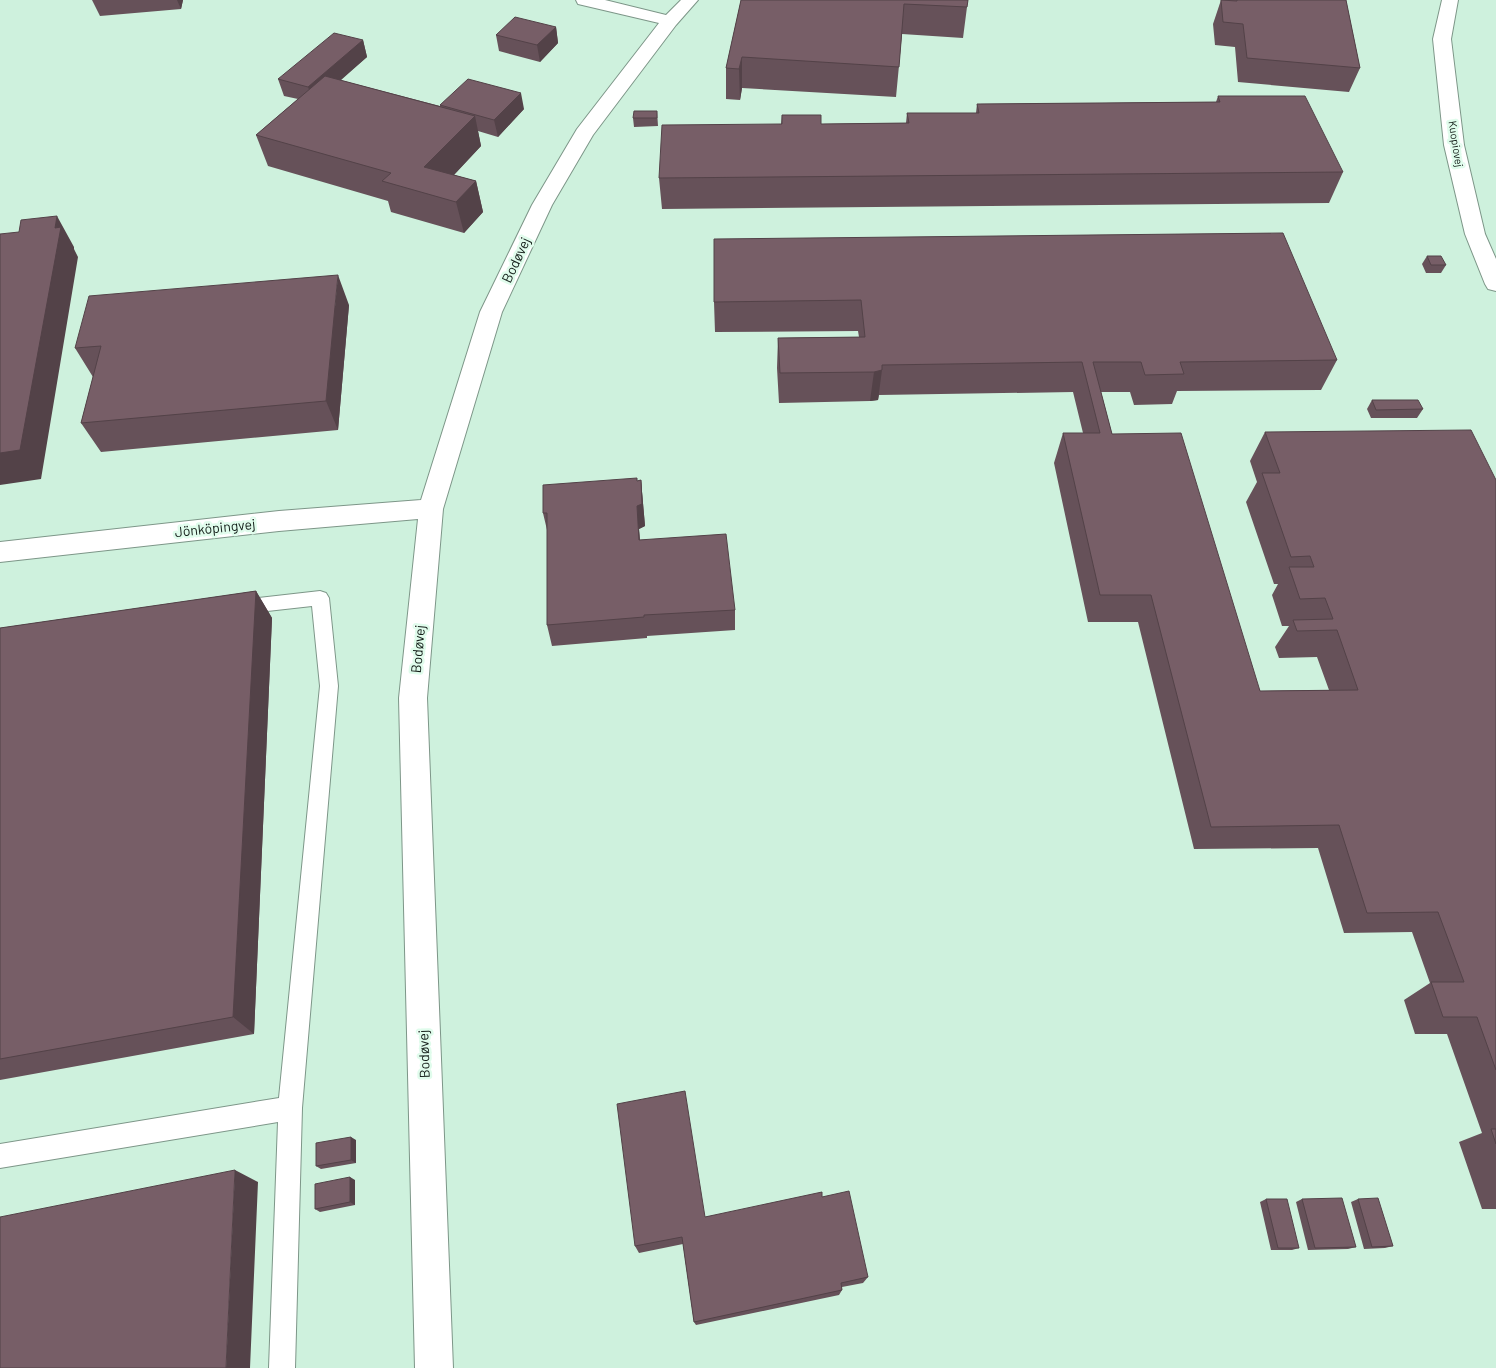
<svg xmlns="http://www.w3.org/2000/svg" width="1496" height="1368" font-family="Barlow,sans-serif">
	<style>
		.built { fill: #cef1dd }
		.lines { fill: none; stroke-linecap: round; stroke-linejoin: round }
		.lane-casing { stroke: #7d9688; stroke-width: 2 }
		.street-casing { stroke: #7d9688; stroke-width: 2 }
		.lane { fill: #fff; fill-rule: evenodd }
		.street { fill: #fff; fill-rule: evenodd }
		.wall { fill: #665159 }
		.shaded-wall { fill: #534248 }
		.building { fill: #775e67; stroke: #534248 }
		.labels { text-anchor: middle; stroke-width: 5; stroke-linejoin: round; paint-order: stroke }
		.far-street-label { font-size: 11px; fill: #131d18; stroke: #e0fcec }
		.street-label { font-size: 14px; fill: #131d18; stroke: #e0fcec }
	</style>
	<rect width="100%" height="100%" fill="#e0fcec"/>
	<path class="built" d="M0 0H1496V1368H0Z"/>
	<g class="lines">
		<defs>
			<path id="lane" d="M320 591 326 593 329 598 338 686 302 1108 295 1368H269L278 1122 0 1168V1144L279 1098 320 686 312 606 240 614 234 612 231 607 234 602 240 600Z"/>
			<path id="street" d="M576 0H605L666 15 681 0H698L676 25 593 135 552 205 502 312 443 509 427 698 453 1368H415L399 698 418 519 279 531 0 562V542L279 511 421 500 480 312 532 205 577 129 659 23 578 4Z
				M1442 0H1458L1451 39 1464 145 1485 234 1496 259V291L1488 289 1485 284 1465 234 1444 145 1433 39Z"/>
		</defs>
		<use href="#lane" class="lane-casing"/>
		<use href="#street" class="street-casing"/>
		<use href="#lane" class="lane"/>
		<use href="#street" class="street"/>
	</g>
	<path class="wall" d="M92 0H183L181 9 100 16Z
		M741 0H968L967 7 963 38 902 34 896 97 742 88 740 100 726 99V68Z
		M1221 0H1346L1360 68 1349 92 1238 82 1235 47 1215 45 1213 24Z
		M556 27 558 43 540 62 499 51 496 35Z
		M363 40 367 57 340 80 440 106V105L524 109 498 137 478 131 481 146 454 175 476 181 483 212 464 233 391 212 388 201 268 166 256 135 298 99 284 96 278 79Z
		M1218 96 1343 172 1329 203 662 209 659 178 781 124 782 115 821 124 906 123 907 113H976L977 104 1216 102Z
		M657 111 658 126 634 127 633 118Z
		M714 239 1337 360 1321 390 1177 391 1172 404 1134 405 1130 392H1101L1112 434 1260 691 1329 690 1317 657 1279 658 1275 647 1289 626H1282L1272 595 1278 584H1274L1246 502 1257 482 1250 461 1265 432 1496 480V1209H1482L1459 1142 1482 1133 1447 1034H1415L1404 1000 1430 983 1412 932 1344 933 1318 848 1194 849 1138 622H1088L1054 463 1063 433H1083L1073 392 879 395 878 400 870 401 779 403 777 368 778 338 859 337 858 331 715 332 714 302Z
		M1427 256 1446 265 1441 273H1426L1422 264Z
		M349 305 338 430 101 452 81 423 93 377 75 348Z
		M1372 400 1423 409 1417 418H1371L1367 409Z
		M641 480 645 526 639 529 640 540 735 610V630L647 636V638L552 646 547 625V530L543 513 637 481Z
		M256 591 272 618 254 1034 0 1080V628Z
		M356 1140V1163L321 1169 316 1166Z
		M355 1180V1205L320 1212 315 1209Z
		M822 1197 868 1277 863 1283 842 1287V1290L839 1295 696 1325 694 1322 683 1244 639 1253 635 1246 705 1217Z
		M1266 1199 1299 1248 1292 1250H1271L1260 1202Z
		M1302 1199 1356 1247 1348 1249 1308 1250 1296 1202Z
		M1358 1199 1393 1246 1385 1248 1364 1249 1351 1202Z"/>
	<path class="shaded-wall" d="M177 0H183L181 9Z
		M556 27 558 43 540 62 537 45Z
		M363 40 367 57 314 104 308 87Z
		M742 57V88L740 100 739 69Z
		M521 93 524 109 498 137 494 120Z
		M475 116 481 146 434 196 424 167Z
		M476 181 483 212 464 233 456 202Z
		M57 216 74 247V249L78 257 41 479 0 485V453Z
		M338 275 349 305 338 430 326 401Z
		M882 370 878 400 870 401 874 372Z
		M641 480 645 526 639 529 641 562 639 540 637 506Z
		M256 591 272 618 254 1034 233 1017Z
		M351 1137 356 1140V1163L351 1160Z
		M235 1170 258 1182 250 1368H226Z
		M350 1177 355 1180V1205L350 1202Z"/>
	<path class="building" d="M741 0H968L967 7 904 4 899 67 742 57 739 69 726 68Z
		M1221 0 1237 1V0H1346L1360 68 1247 58 1243 24 1223 22Z
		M515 17 556 27 537 45 496 35Z
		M334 33 363 40 308 87 278 79Z
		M325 76 475 116 424 167 476 181 456 202 382 181 391 173 256 135Z
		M468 79 521 93 494 120 440 105Z
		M1218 96H1305L1343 172 659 178 662 125 782 124V115H821V124L909 123 907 113H979L977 104 1220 102Z
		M634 111H657V118H633Z
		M57 216 55 228 61 227 20 450 0 453V234L19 232 21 220Z
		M1283 233 1337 360 1180 362 1184 374 1145 375 1141 362H1093L1112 434 1181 433 1260 691 1358 690 1337 630 1297 631 1293 620 1333 619 1325 598 1300 599 1289 567H1314L1310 556 1291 557 1262 473H1280L1265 432 1471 430 1496 480V1070L1477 1017H1443L1431 982H1464L1438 912 1367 913 1339 825 1211 827 1151 595H1100L1063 433H1100L1082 362 882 365V370L874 372 780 373 778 338 865 337 861 300 714 302V239Z
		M1427 256H1441L1446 265H1431Z
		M338 275 326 401 81 423 101 346 75 348 89 296Z
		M1372 400H1418L1423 409 1376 410Z
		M637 478V481L641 480 642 504 637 506 639 540 726 534 735 610 644 615V617L547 625V513H543V485Z
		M256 591 233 1017 0 1059V628Z
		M685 1091 705 1217 822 1192V1197L849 1191 868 1277 841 1283 842 1290 694 1322 682 1237 635 1246 617 1104Z
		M1491 1129H1496V1144Z
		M351 1137V1160L316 1166V1143Z
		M235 1170 226 1368H0V1217Z
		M350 1177V1202L315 1209V1184Z
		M1342 1198 1356 1247 1315 1248 1302 1199Z
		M1378 1198 1393 1246 1372 1247 1358 1199Z
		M1266 1199H1287L1299 1248H1278Z"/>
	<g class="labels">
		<g class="far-street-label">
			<text transform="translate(1456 144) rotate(81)" y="4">Kuopiovej</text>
		</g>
		<g class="street-label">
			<text transform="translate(516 260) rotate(-65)" y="5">Bodøvej</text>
			<text transform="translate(215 528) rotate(-6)" y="5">Jönköpingvej</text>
			<text transform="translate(418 649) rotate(-85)" y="5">Bodøvej</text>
			<text transform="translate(424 1054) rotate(-92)" y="5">Bodøvej</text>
		</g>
	</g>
</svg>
